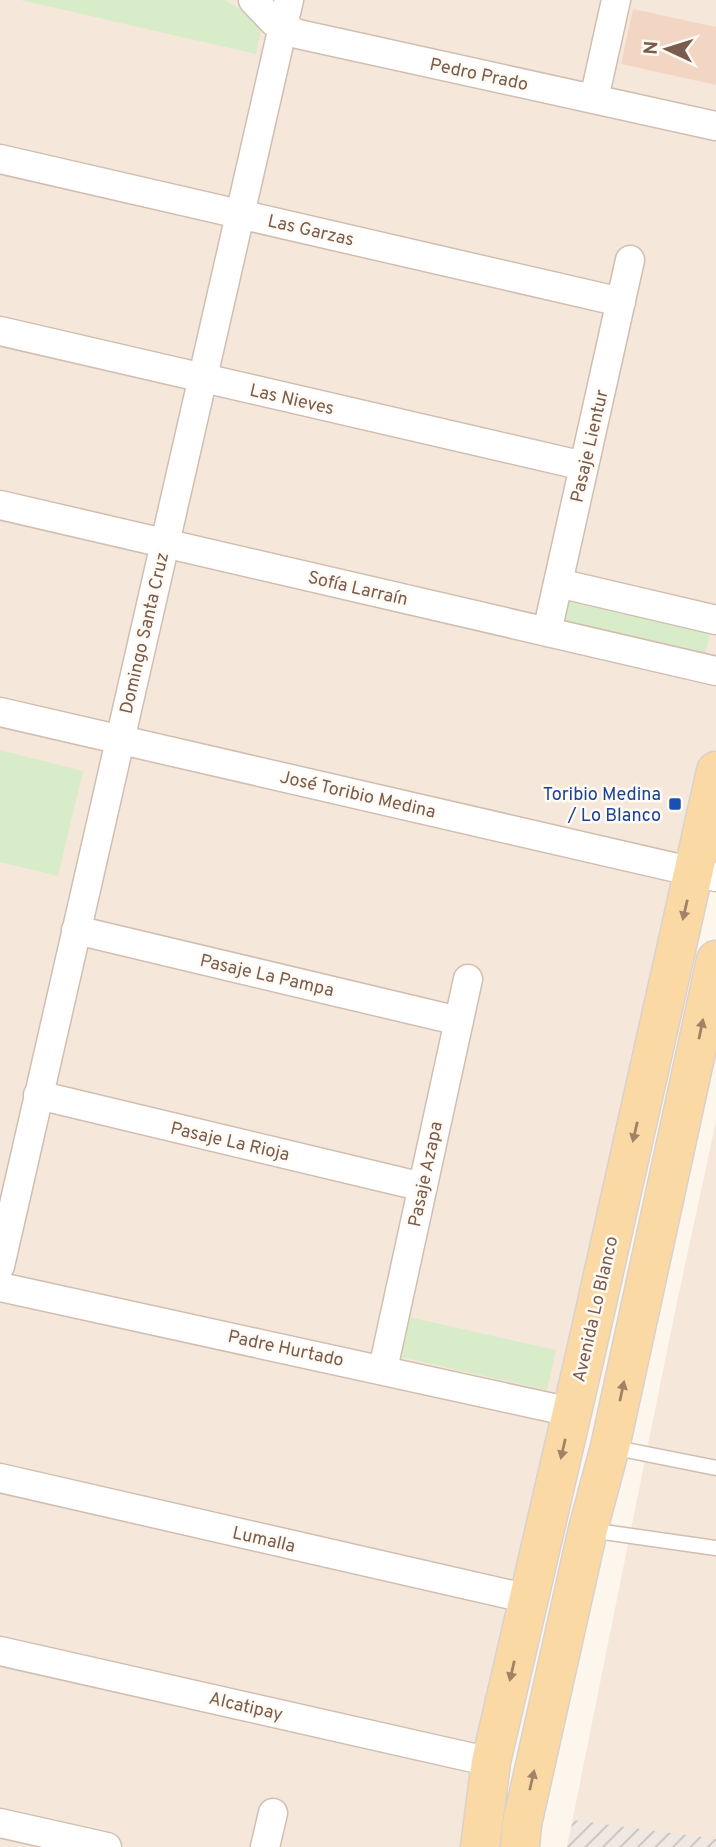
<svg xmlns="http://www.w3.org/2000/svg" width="716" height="1847" font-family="Overpass,sans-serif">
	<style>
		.residential { fill: #f5e8da }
		.industrial { fill: url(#industrial-furrows) }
		.green { fill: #d8ecc9 }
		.building { fill: #f3d5c3 }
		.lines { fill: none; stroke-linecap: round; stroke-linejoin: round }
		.service-casing { stroke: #d1beb0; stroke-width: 17 }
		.minor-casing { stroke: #d1beb0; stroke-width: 31 }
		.primary-casing { stroke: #dad1cd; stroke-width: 41 }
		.service { stroke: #fff; stroke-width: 14 }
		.minor { stroke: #fff; stroke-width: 28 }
		.primary { stroke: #fbd9a5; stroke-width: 38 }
		.oneway { fill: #a18267 }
		.transit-dot { fill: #1a4fb4; stroke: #fffaf3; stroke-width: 2.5 }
		.labels { text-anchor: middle; stroke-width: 5; stroke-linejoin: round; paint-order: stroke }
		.street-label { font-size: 18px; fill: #7a5c4d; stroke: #fffaf3 }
		.transit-label { font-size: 18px; fill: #164399; stroke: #fffaf3; text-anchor: end }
	</style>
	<defs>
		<pattern id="industrial-furrows" width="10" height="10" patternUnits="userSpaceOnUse" patternTransform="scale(1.75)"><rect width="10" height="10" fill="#efe9e4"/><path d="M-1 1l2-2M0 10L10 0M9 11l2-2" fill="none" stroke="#c7c0bb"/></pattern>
	</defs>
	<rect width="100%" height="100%" fill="#fdf6ec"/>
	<path class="residential" d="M0 0H716V814L480 1847H0Z
		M716 1121V1847H567L674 1316Z"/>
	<path class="industrial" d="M573 1820 716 1839V1847H567Z"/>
	<path class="green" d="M20 0H225L242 10 261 31 256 54Z
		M562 592 712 625 704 659 555 625Z
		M0 750 83 771 58 876 0 862Z
		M405 1316 556 1350 547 1390 396 1356Z"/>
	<path class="building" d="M633 9 716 27V85L621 64Z"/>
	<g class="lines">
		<defs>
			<path id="service" d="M611 1447 716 1468
				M590 1530 716 1548"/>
			<path id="minor" d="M253 0 274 22 298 34 716 126
				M594 99 616 0
				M0 159 621 302
				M0 331 584 466
				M0 505 716 671
				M558 583 716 620
				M547 632 630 260
				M0 712 716 877
				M76 930 459 1021
				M38 1095 423 1187
				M0 1266 289 0
				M0 1287 571 1412
				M383 1369 468 979
				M0 1478 529 1599
				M0 1651 491 1762
				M0 1823 107 1847
				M265 1847 273 1813"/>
			<path id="primary" d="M480 1847 491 1762 587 1347 716 771
				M520 1847 522 1824 588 1529 610 1447 716 960"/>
		</defs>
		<use href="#service" class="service-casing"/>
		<use href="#minor" class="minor-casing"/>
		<use href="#primary" class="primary-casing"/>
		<use href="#service" class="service"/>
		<use href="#minor" class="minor"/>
		<use href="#primary" class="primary"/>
	</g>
	<defs><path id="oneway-solid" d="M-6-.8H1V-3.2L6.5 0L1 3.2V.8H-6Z" transform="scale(1.75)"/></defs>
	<g class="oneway">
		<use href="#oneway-solid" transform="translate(685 910) rotate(103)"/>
		<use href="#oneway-solid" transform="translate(701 1029) rotate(-78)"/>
		<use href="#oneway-solid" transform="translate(635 1132) rotate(103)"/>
		<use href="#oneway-solid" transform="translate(622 1391) rotate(-78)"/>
		<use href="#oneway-solid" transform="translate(563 1449) rotate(103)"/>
		<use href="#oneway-solid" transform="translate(512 1671) rotate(103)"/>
		<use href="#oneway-solid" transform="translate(532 1780) rotate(-77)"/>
	</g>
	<rect class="transit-dot" x="668" y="797" width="14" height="14" rx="3.5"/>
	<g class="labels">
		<g class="street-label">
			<text transform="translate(479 74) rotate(12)" y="6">Pedro Prado</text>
			<text transform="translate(311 230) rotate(13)" y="6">Las Garzas</text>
			<text transform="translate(292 399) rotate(13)" y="6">Las Nieves</text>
			<text transform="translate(589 446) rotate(-77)" y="6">Pasaje Lientur</text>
			<text transform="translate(358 588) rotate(13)" y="6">Sofía Larraín</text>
			<text transform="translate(144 633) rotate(-77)" y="6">Domingo Santa Cruz</text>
			<text transform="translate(358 794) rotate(13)" y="6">José Toribio Medina</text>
			<text transform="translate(267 975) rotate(13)" y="6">Pasaje La Pampa</text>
			<text transform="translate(230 1141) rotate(13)" y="6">Pasaje La Rioja</text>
			<text transform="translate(425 1174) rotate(-78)" y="6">Pasaje Azapa</text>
			<text transform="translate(595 1309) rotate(-77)" y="6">Avenida Lo Blanco</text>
			<text transform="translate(286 1348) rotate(12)" y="6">Padre Hurtado</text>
			<text transform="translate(264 1539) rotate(13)" y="6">Lumalla</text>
			<text transform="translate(246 1706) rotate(13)" y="6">Alcatipay</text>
		</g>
		<g class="transit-label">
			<text x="661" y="800">Toribio Medina<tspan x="661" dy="21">/ Lo Blanco</tspan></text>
		</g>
	</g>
	<g transform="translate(667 49) rotate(274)" stroke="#fffaf3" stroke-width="5" paint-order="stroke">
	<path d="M0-5L12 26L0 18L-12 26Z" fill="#7a5c4d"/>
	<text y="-10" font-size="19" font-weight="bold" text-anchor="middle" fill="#7a5c4d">N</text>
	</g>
</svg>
